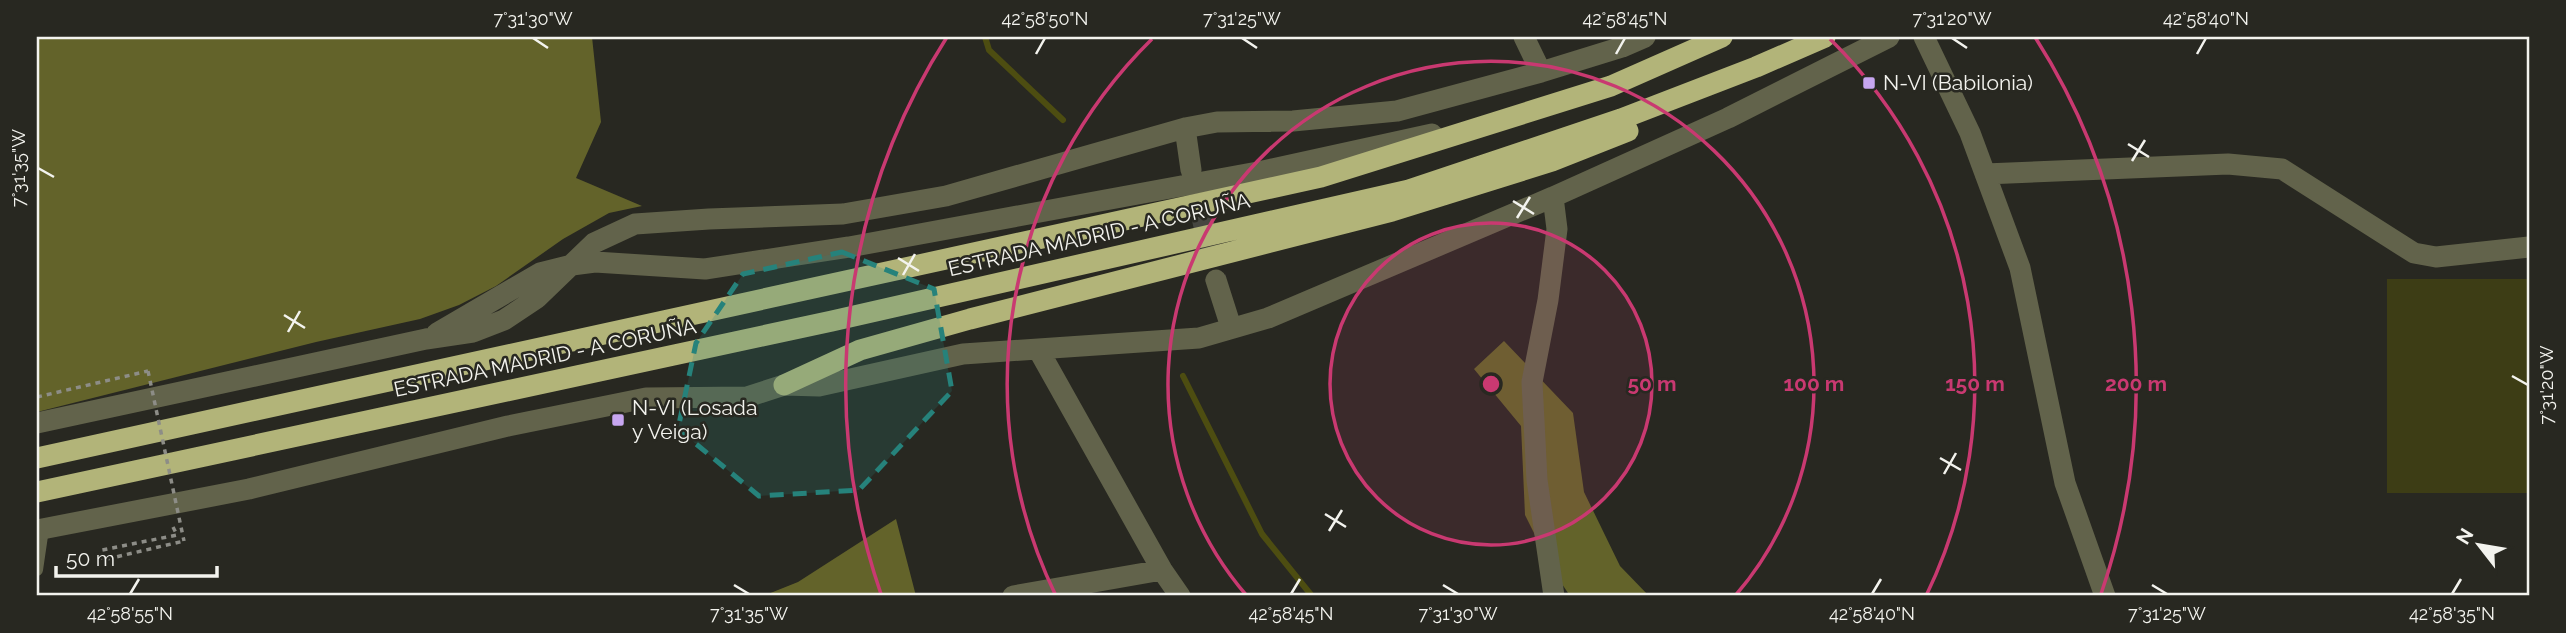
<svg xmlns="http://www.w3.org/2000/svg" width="2566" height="633" font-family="Raleway,sans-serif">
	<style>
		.green { fill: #3d3d15 }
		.forest { fill: #63632a }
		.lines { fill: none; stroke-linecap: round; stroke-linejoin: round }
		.stream { stroke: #4d4d11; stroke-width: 6 }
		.street-tunnel { stroke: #464640; stroke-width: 21; stroke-dasharray: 21 10; stroke-linecap: butt }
		.path { stroke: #8d8d87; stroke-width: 3.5; stroke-dasharray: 5 5; stroke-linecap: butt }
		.lane { stroke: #62634b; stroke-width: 12 }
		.street { stroke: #62634b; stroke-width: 21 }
		.highway { stroke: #b2b479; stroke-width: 21 }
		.path-bridge { stroke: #8d8d87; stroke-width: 3.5; stroke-dasharray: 5 5; stroke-linecap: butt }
		.marked { fill: #26827b; fill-opacity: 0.2; stroke: #26827b; stroke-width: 5; stroke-dasharray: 14 9; stroke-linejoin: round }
		.ticks { fill: none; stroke: #f3f3ee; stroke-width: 2.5 }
		.ring { fill: none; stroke: #c93971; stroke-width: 3.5 }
		.poi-dot { fill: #c7a6f0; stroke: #282821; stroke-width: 2.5 }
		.labels { text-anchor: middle; stroke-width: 5; stroke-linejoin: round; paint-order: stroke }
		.poi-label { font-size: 21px; fill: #f3f3ee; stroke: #282821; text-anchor: start }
		.street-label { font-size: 21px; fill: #f3f3ee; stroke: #282821 }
		.centre { fill: #c93971; stroke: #282821; stroke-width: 3.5 }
		.ring-label { font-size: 21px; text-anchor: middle; font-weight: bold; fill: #c93971; stroke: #282821; stroke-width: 5; stroke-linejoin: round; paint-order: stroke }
		.neatline { fill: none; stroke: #f3f3ee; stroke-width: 2.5 }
		.ticks-label { font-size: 18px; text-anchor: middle; fill: #f3f3ee }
	</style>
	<rect width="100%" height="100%" fill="#282821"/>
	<path class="green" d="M2387 279H2529V493H2387Z"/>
	<path class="forest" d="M37 37H592L601 122 576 178 642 206 609 213 563 239 496 286 459 305 420 319 316 342 37 412Z
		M1504 341 1573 413 1584 492 1620 566 1649 596H1570L1552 569 1525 515 1521 426 1474 369Z
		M896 519 916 596H763L798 582Z"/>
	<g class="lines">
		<path class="stream" d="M985 37 989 50 1063 120
			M1183 376 1262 534 1312 596"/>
		<path class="street-tunnel" d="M1195 186 1216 280"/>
		<path class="path" d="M37 397 148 371
			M173 527 177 535 102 550 103 560 184 541"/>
		<path class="lane" d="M37 570 43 529"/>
		<path class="street" d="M1524 37 1541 72
			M1924 37 1970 133 2020 268 2065 483 2105 596
			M1185 128 1191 170
			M1985 174 2228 164 2282 169 2414 253 2436 257 2529 247
			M1553 197 1557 229 1548 300 1532 382 1537 480 1554 596
			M1216 280 1231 327
			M437 333 540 273 572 265 595 262 705 269 849 247 1263 171 1432 134
			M1038 349 1162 570 1180 596
			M37 423 426 339 473 332 504 320 537 298 594 243 635 224 709 219 843 214 946 196 1185 128 1217 122 1293 121 1397 111 1541 72 1622 47 1645 37
			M37 530 249 489 508 426 646 398 747 397 784 385 819 386 963 354 1199 338 1268 318 1553 197 1728 118 1889 37
			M1013 596 1162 570"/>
		<path class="highway" d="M784 385 860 350 970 319 1392 211 1552 161 1628 131
			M37 458 1321 177 1611 86 1722 37
			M37 492 832 321 1409 190 1621 119 1756 67 1825 37"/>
		<path class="path-bridge" d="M148 371 184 541"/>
	</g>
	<path class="marked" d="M842 252 934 289 952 391 859 490 759 496 678 429 696 343 743 274Z"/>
	<path class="ticks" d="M533 38 548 48M1242 38 1257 48M1952 38 1967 48M1036 54 1045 38M1616 54 1625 38M2197 54 2206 38M2128 144 2149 157M2132 161 2145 140M38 168 54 177M1513 201 1534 214M1517 218 1530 197M898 258 919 271M903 275 915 254M284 315 305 328M288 332 300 311M2512 376 2528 385M1940 458 1961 470M1944 474 1956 453M1325 514 1346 527M1329 531 1342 510M734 585 749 594M1443 585 1458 594M2152 585 2167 594M130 594 139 579M1291 594 1300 579M1872 594 1881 579M2452 594 2461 579"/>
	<circle cx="1491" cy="384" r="161" fill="#c93971" fill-opacity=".12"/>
	<g class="ring">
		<circle cx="1491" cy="384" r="161"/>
		<path d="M1247 596A323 323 0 1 1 1735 596"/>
		<path d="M1056 596A484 484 0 0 1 1152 39M1830 39A484 484 0 0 1 1926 596"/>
		<path d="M881 594A645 645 0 0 1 947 37M2035 37A645 645 0 0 1 2101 594"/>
	</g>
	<g class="poi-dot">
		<rect x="1862" y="76" width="14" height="14" rx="3.5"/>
		<rect x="611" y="413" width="14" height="14" rx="3.5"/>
	</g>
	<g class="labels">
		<g class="poi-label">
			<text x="1883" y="90">N-VI (Babilonia)</text>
			<text x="632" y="415">N-VI (Losada<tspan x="632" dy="24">y Veiga)</tspan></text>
		</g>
		<g class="street-label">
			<text transform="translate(1099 235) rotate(-13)" y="7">ESTRADA MADRID - A CORUÑA</text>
			<text transform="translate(545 358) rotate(-12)" y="7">ESTRADA MADRID - A CORUÑA</text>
		</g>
	</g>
	<circle cx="1491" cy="384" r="10" class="centre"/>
	<g class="ring-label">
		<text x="1652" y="391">50 m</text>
		<text x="1814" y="391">100 m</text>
		<text x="1975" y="391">150 m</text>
		<text x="2136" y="391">200 m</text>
	</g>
	<rect width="2566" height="633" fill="none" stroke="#282821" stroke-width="77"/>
	<g transform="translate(2479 545) rotate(301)" stroke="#282821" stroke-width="5" paint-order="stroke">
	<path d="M0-5L12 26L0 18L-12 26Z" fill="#f3f3ee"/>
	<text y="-10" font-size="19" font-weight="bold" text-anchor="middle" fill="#f3f3ee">N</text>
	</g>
	<path d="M56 566v10h161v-10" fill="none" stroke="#f3f3ee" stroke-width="3.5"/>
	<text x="66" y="566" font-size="21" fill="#f3f3ee" stroke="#282821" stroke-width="5" paint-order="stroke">50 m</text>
	<rect x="38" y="38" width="2490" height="556" class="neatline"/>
	<g class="ticks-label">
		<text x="533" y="25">7°31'30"W</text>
		<text x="1045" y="25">42°58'50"N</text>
		<text x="1242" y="25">7°31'25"W</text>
		<text x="1625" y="25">42°58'45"N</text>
		<text x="1952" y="25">7°31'20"W</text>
		<text x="2206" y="25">42°58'40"N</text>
		<text transform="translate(19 168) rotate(-90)" y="6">7°31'35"W</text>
		<text transform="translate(2547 385) rotate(-90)" y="6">7°31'20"W</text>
		<text x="130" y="620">42°58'55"N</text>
		<text x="749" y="620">7°31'35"W</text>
		<text x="1291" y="620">42°58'45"N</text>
		<text x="1458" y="620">7°31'30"W</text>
		<text x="1872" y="620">42°58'40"N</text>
		<text x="2167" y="620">7°31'25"W</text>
		<text x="2452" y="620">42°58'35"N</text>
	</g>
</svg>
